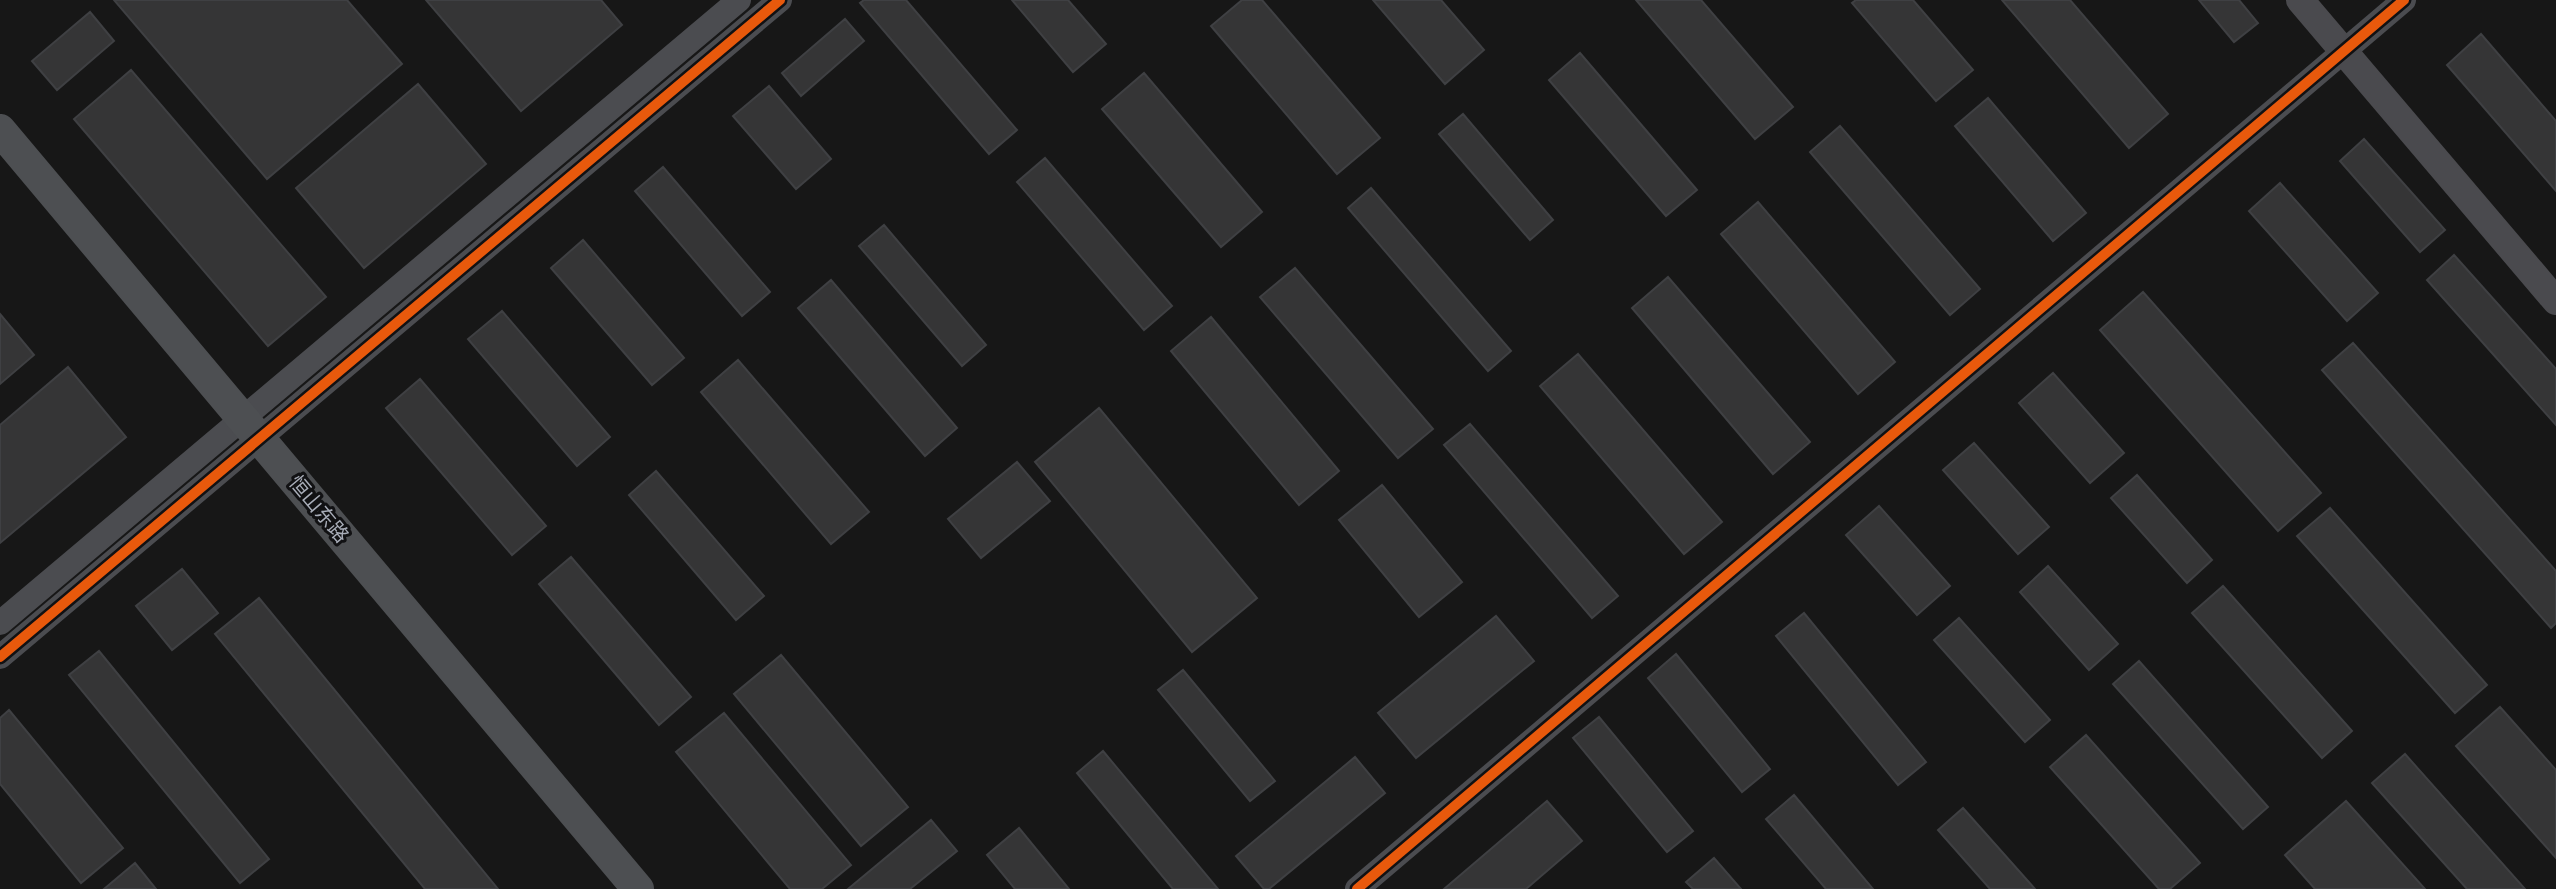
<svg xmlns="http://www.w3.org/2000/svg" width="2556" height="889" font-family="Signika,'Noto Sans SC',sans-serif">
	<style>
		.building { fill: #353536; stroke: #3f4043; stroke-width: 2 }
		.lines { fill: none; stroke-linecap: round; stroke-linejoin: round }
		.tertiary { stroke: #4b4c50; stroke-width: 24 }
		.secondary { stroke: #4a4a4e; stroke-width: 28 }
		.primary { stroke: #4d4f52; stroke-width: 32 }
		.cycleway-casing { stroke: #111113; stroke-width: 15 }
		.cycleway { stroke: #e8590c; stroke-width: 10 }
		.labels { text-anchor: middle; stroke-width: 6; stroke-linejoin: round; paint-order: stroke }
		.street-label { font-size: 20px; fill: #a8adb8; stroke: #111113 }
	</style>
	<rect width="100%" height="100%" fill="#171717"/>
	<path class="building" d="M114 0H347L402 64 267 179Z
		M426 0H601L622 25 521 111Z
		M864 0H906L1017 130 989 154 860 3Z
		M1012 0H1068L1106 44 1073 72Z
		M1242 0H1262L1380 138 1337 174 1211 26Z
		M1373 0H1441L1484 50 1445 84Z
		M1636 0H1701L1793 107 1755 139Z
		M1856 0H1913L1973 70 1936 101 1852 3Z
		M2002 0H2070L2168 114 2129 148Z
		M2199 0H2239L2258 23 2234 42Z
		M90 12 114 41 57 90 32 61Z
		M845 19 864 41 801 96 782 73Z
		M2481 34 2556 121V191L2447 65Z
		M1580 53 1697 190 1666 216 1549 80Z
		M131 70 326 297 268 346 74 119Z
		M1144 73 1262 212 1221 247 1102 109Z
		M418 84 486 164 364 268 296 188Z
		M769 86 831 159 796 189 733 116Z
		M1988 98 2086 213 2053 241 1955 126Z
		M1463 114 1553 220 1530 240 1439 134Z
		M1840 126 1980 289 1950 315 1810 152Z
		M2364 139 2445 230 2420 252 2340 161Z
		M1045 158 1172 306 1144 330 1017 182Z
		M663 167 770 292 742 316 635 191Z
		M2280 183 2378 293 2347 321 2249 211Z
		M1371 188 1511 351 1488 371 1348 208Z
		M1758 202 1895 362 1858 394 1721 234Z
		M884 225 986 345 962 366 859 246Z
		M583 240 684 358 652 385 551 268Z
		M2454 255 2556 369V425L2427 280Z
		M1295 268 1433 429 1398 458 1260 297Z
		M1668 277 1810 442 1773 474 1632 308Z
		M831 280 957 428 925 456 798 308Z
		M2143 292 2321 493 2278 531 2100 330Z
		M502 311 610 437 577 466 468 339Z
		M0 314 34 355 0 384Z
		M1211 317 1339 471 1299 505 1171 351Z
		M2353 343 2556 571V623L2551 628 2322 370Z
		M1578 354 1722 522 1684 554 1540 386Z
		M738 360 869 512 831 544 701 392Z
		M68 367 126 437 0 543V425Z
		M2053 373 2124 453 2090 483 2019 403Z
		M420 379 546 526 512 555 386 408Z
		M1099 408 1257 598 1192 652 1035 462Z
		M1470 424 1618 596 1592 618 1444 445Z
		M1974 443 2049 527 2018 554 1943 470Z
		M1017 462 1050 501 981 558 948 519Z
		M656 471 764 596 736 620 629 495Z
		M2137 475 2212 560 2187 583 2111 498Z
		M1382 485 1462 582 1419 617 1339 520Z
		M1879 506 1950 586 1917 615 1846 535Z
		M2330 508 2487 685 2455 713 2297 536Z
		M571 557 691 697 659 725 539 584Z
		M2048 566 2118 644 2089 670 2020 592Z
		M182 569 218 613 172 650 136 606Z
		M2223 586 2352 731 2322 758 2192 613Z
		M259 598 498 889H425L215 634Z
		M1804 613 1926 762 1898 785 1776 636Z
		M1496 616 1534 661 1416 758 1378 713Z
		M1959 618 2050 720 2025 742 1934 640Z
		M99 651 269 859 240 883 69 675Z
		M1676 654 1770 769 1742 792 1648 678Z
		M781 655 908 807 861 846 734 694Z
		M2139 661 2268 807 2243 829 2113 684Z
		M1183 670 1275 781 1250 801 1158 690Z
		M2500 707 2556 770V858L2456 746Z
		M9 710 123 848 81 883 0 784V718Z
		M724 713 851 865 822 889H790L676 752Z
		M1599 717 1693 831 1667 852 1573 738Z
		M2086 735 2200 863 2170 889H2159L2050 767Z
		M1103 751 1218 889H1173L1077 773Z
		M2405 754 2525 889H2467L2372 783Z
		M1355 757 1385 793 1269 889H1264L1236 856Z
		M1794 795 1873 889H1826L1766 819Z
		M1547 801 1582 841 1526 889H1444Z
		M2346 801 2425 889H2315L2285 855Z
		M1963 808 2035 889H1990L1938 830Z
		M931 820 957 851 910 889H848Z
		M1019 828 1069 889H1015L987 855Z
		M1714 858 1741 889H1693L1686 882Z
		M135 863 156 889H104Z"/>
	<g class="lines">
		<path class="tertiary" d="M0 623 739 0
			M0 657 780 0
			M1357 889 2404 0"/>
		<path class="secondary" d="M2300 0 2556 301"/>
		<path class="primary" d="M0 130 638 889"/>
		<defs>
			<path id="cycleway" d="M0 657 780 0
				M1357 889 2404 0"/>
		</defs>
		<use href="#cycleway" class="cycleway-casing"/>
		<use href="#cycleway" class="cycleway"/>
	</g>
	<g class="labels">
		<g class="street-label">
			<text transform="translate(319 509) rotate(50)" y="7">恒山东路</text>
		</g>
	</g>
</svg>
